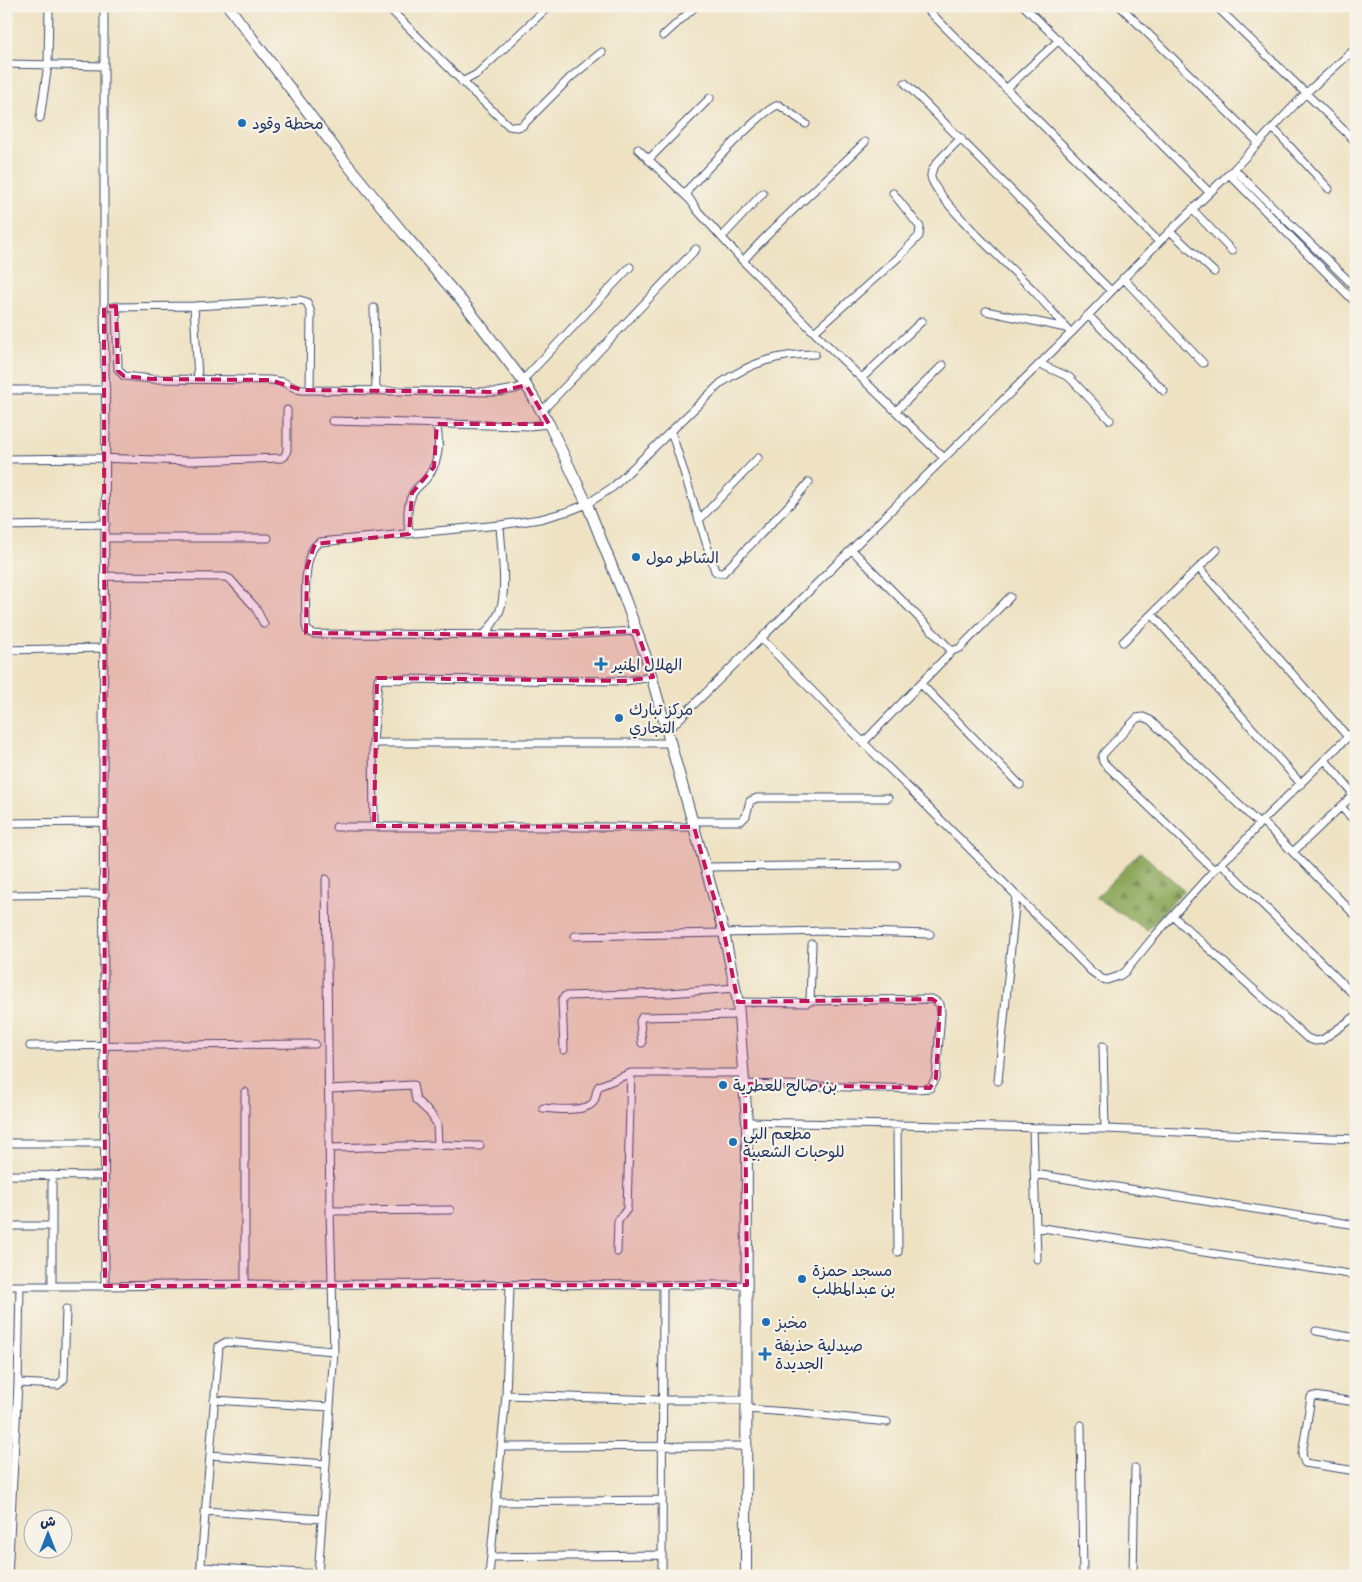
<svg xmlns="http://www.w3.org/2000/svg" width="1362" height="1582" font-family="Dekko,'Playpen Sans Arabic',sans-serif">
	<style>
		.forest { fill: url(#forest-firs); stroke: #526a5c }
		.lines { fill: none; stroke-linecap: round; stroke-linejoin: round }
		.minor-casing { stroke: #3b4a6d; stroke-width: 9 }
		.secondary-casing { stroke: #3b4a6d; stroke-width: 12 }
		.minor { stroke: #fff; stroke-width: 7 }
		.secondary { stroke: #fff; stroke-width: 10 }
		.marked { fill: #c2185b; fill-opacity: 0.2; stroke: #c2185b; stroke-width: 4; stroke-dasharray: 10 6; stroke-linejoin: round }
		.poi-dot { fill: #1f6fb2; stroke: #f7f3e8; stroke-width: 2 }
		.labels { text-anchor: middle; stroke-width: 4.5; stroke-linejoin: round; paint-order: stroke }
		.poi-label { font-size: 16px; fill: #1b2f5e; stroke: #f7f3e8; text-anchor: start }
	</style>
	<defs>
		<pattern id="forest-firs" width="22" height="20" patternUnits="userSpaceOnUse" patternTransform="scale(1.25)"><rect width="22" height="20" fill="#8aa659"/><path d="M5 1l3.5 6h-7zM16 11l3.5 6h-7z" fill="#70884d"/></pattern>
	</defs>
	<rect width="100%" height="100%" fill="#f7f3e8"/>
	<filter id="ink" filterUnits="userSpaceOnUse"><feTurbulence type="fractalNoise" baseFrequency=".02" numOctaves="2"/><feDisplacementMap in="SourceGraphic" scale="10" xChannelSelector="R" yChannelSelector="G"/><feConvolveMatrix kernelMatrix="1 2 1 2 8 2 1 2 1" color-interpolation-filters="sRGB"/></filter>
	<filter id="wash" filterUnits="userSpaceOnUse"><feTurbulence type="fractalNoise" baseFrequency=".0096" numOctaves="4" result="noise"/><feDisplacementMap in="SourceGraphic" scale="20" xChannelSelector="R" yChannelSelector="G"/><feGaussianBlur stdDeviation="1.12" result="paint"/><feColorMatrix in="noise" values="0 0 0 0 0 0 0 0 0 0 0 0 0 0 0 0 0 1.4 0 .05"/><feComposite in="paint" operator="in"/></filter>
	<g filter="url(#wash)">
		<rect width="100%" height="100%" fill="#eee2c3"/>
		<path class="forest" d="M1140 852 1184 890 1147 930 1096 898Z"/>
	</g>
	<g filter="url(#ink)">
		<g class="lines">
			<defs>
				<path id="minor" d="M104 6V307L106 426 103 735 105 1286
					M387 6 474 93 509 126 516 127 522 126 571 77 602 52
					M924 6 1159 242
					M1024 6 1209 192
					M1120 6 1259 143
					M1216 6 1356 142
					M663 36 696 6
					M6 64 104 66
					M462 82 477 74 549 6
					M905 83 1111 291
					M1007 88 1059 40
					M40 118 48 65 49 6
					M806 124 779 105C764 107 704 173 689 188L687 195 697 210 743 261 818 336 944 458
					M1273 128 1329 189
					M961 138C953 147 930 165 931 176 931 195 1015 272 1033 290 1046 304 1058 319 1071 333
					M638 149 689 199
					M648 160 710 98
					M1234 169 1356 288
					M1229 174 1356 303
					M1192 209 1232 251
					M1170 231 1214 272
					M722 237 763 193
					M743 261C780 219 825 182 865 142
					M1123 278 1203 363
					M116 306 118 369 124 376 152 379 270 380 283 382 297 389 302 390 498 392 515 389 526 385
					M194 306 198 379
					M112 307 194 306 300 300 307 302 311 313 310 390
					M374 308 376 390
					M986 311 1066 328
					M1088 315 1164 391
					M814 332 899 257 919 236 920 227 893 193
					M1040 364 1069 377 1110 420
					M862 378 922 321
					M522 381 630 267
					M6 390H106
					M542 411 696 249
					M896 411 943 365
					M332 421 529 426 549 424
					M671 431 715 571 719 573H723L793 501 809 482
					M6 459 95 458 190 461 282 458 285 456 287 450V410
					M699 520 758 458
					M6 526 106 524
					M409 534C408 522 406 507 412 495 414 489 421 485 425 480 439 465 441 443 436 424
					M106 538H268
					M852 550 952 651
					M1199 568 1348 737
					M105 576 225 577 230 579 255 607 264 624
					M1152 614 1301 784
					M637 631 562 635 313 634 307 630 306 626C306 607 301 550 320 542L500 525 540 519 569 511 587 504 613 487 721 383C752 362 778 354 815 354
					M485 634C491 626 498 618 501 607 507 585 501 548 500 525
					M761 638C869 751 982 859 1091 971L1102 979 1107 980 1119 976 1125 972 1152 939 1214 870 1241 845 1259 824 1356 729
					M1123 642 1217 550
					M6 650 104 648
					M921 684 1020 785
					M668 730 1071 333 1159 242 1234 169 1305 94 1356 48
					M373 743H672
					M863 743 952 651 960 648 1010 597
					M1341 807 1356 822
					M693 821H741L746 816 750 801 757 798H888
					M1262 821 1356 916
					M6 823 103 822
					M374 826 373 743 378 679 625 681 653 677
					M336 827H694
					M1293 852 1351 797V791L1325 760
					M1221 863 1356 997
					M706 867 896 865
					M1214 870 1103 762 1102 757 1104 753 1137 718 1143 717 1150 720 1259 824
					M6 895 105 894
					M1173 916 1307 1038 1315 1041 1322 1040 1356 1016
					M575 936 826 931 930 934
					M810 1001 812 944
					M738 1002 807 1003 810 1001 932 999 940 1004 941 1013 936 1078 930 1088 917 1089 745 1084
					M642 1043 640 1021 642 1017 739 1015
					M30 1046 315 1044
					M1103 1046 1105 1129
					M564 1050 562 1000 565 996 668 993 736 988
					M998 1081 1016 896
					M329 1089 413 1085 416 1100 430 1113 437 1124 438 1145
					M245 1092V1284
					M543 1108C554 1109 588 1113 594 1101 597 1096 595 1091 599 1086L631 1073H744
					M747 1122 1105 1129 1356 1139
					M897 1125 898 1252
					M1033 1128 1037 1259
					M6 1143H104
					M329 1148 438 1145 480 1146
					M1035 1174 1356 1225
					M6 1175 104 1176
					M52 1175V1286
					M330 1211 450 1210
					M6 1226H52
					M1036 1227 1356 1275
					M617 1252 618 1221 627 1209 631 1073
					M510 1285 506 1395 662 1400H746
					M6 1286H105L245 1284 747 1285
					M1316 1331 1356 1338
					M18 1383 58 1385 64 1379 66 1309
					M214 1400 330 1407
					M1356 1402 1314 1396 1311 1397 1302 1455 1305 1463 1356 1471
					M747 1409 802 1413 887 1422
					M1081 1425 1083 1576
					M501 1447 746 1446
					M210 1455 326 1464
					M496 1502 662 1500
					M205 1511 322 1519
					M491 1557 662 1555
					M201 1567 318 1574
					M8 1576 18 1383 20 1286
					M200 1576 219 1346 226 1342 334 1351
					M318 1576 334 1351 330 1211 326 879
					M489 1576 506 1395
					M662 1576 663 1285
					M1133 1576 1135 1468"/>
				<path id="secondary" d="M228 6 347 164 404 234 466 306 526 385 549 424 587 504 625 599 646 657 724 933 738 1002 747 1122 746 1576"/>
			</defs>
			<use href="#minor" class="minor-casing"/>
			<use href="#secondary" class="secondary-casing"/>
			<use href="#minor" class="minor"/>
			<use href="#secondary" class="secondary"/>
		</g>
	</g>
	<path class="marked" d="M116 306 118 371 124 376 152 379 270 380 302 390 498 392 526 385 549 424H437L434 467 412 493 409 534 315 544 307 567 306 633 562 635 637 631 653 677 625 681 377 678 374 826 694 827 724 933 738 1002 932 999 940 1004 936 1078 930 1088 745 1084 747 1285 105 1286 104 307Z"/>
	<g class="poi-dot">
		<circle cx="242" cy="123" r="5"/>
		<circle cx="636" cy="557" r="5"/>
		<path d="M598.5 656.5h5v5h5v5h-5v5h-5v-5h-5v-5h5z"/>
		<circle cx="619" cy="718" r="5"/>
		<circle cx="723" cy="1085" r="5"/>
		<circle cx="733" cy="1142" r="5"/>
		<circle cx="802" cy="1279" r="5"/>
		<circle cx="766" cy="1322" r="5"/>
		<path d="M762.5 1346.5h5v5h5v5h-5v5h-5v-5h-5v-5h5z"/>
	</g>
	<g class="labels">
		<g class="poi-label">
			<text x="252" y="129">محطة وقود</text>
			<text x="646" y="563">الشاطر مول</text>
			<text x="612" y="670">الهلال المنير</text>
			<text x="629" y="715">مركز تبارك<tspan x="629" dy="18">التجاري</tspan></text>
			<text x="733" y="1091">بن صالح للعطرية</text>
			<text x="743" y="1139">مطعم البي<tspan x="743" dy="18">للوحبات الشعبية</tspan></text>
			<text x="812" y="1276">مسجد حمزة<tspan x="812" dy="18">بن عبدالمطلب</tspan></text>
			<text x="776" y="1328">مخبز</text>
			<text x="775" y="1351">صيدلية حذيفة<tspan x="775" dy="18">الجديدة</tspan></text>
		</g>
	</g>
	<rect width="1362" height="1582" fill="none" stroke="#f7f3e8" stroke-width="25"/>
	<g transform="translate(48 1534)"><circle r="24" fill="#f7f3e8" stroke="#9fa5b1"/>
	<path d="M0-4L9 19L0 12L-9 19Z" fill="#1f6fb2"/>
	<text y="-8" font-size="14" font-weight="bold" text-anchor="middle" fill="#1b2f5e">ش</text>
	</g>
</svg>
